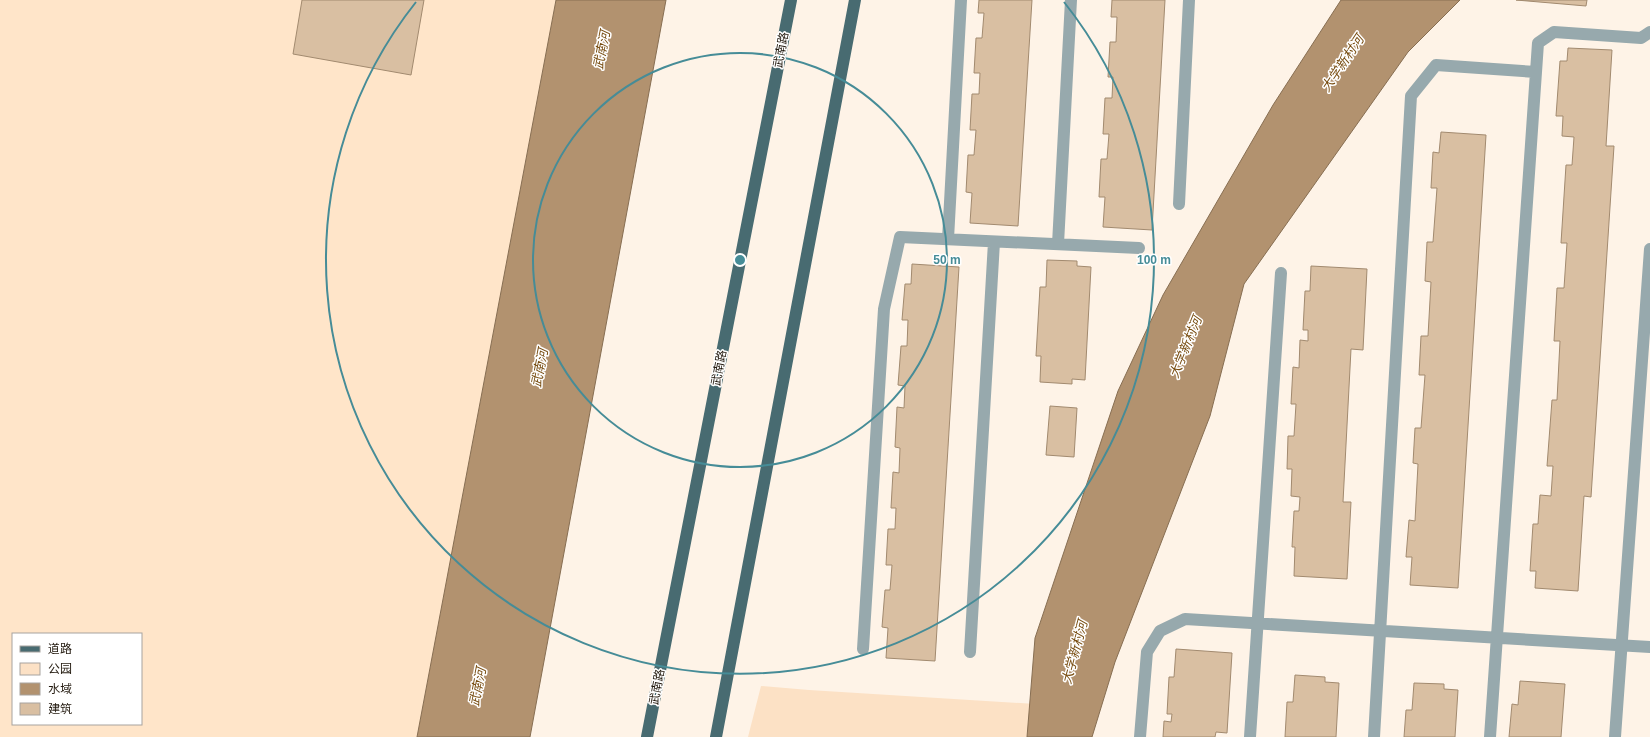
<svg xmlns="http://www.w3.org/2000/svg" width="1650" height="737" font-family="Helvetica,'Noto Sans SC',sans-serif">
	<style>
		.built { fill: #ffe5c9; fill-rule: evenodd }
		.green { fill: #fce1c5 }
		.water { fill: #b2926f; stroke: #876e52 }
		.building { fill: #d9bfa2; stroke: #a28a6f }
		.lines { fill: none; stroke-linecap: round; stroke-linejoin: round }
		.lane { stroke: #97a9ad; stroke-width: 12 }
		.primary { stroke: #486b71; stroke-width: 12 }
		.ring { fill: none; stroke: #468c97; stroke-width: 2 }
		.labels { text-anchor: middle; stroke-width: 3; stroke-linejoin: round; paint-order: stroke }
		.street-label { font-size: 12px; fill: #22190e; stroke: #fff }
		.water-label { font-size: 13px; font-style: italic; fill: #784d11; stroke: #fff }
		.centre { fill: #468c97; stroke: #fff; stroke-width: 2 }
		.ring-label { font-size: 12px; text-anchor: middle; font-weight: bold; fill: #468c97; stroke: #fff; stroke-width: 3; stroke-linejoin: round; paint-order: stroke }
	</style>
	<rect width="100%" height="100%" fill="#fef3e7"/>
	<path class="built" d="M0 0H556L417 737H0ZM13 634H141V724H13Z"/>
	<path class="green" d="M761 686 809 690 1100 708 1092 737H748Z"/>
	<path class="water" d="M556 0H666L530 737H417Z
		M1341 0H1460L1408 52 1244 284 1210 416 1115 662 1092 737H1027L1035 638 1118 391 1163 295 1273 105Z"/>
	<path class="building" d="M302 0H424L411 75 293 54Z
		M979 0H1032L1018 226 970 223 972 193 966 192 968 155H974L976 130H970L972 94H979L980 73H974L976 38H982L984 13H978Z
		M1112 0H1165L1152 230 1103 227 1105 197H1099L1101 159H1107L1109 134H1103L1105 98H1112L1113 77H1108L1110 42H1116L1117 17H1111Z
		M1516 0H1587L1586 6Z
		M1568 48 1612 50 1606 146H1614L1591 497 1584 496 1578 591 1535 588 1536 571H1530L1533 524H1538L1540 495 1551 496 1553 466H1547L1552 400H1557L1560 341H1554L1557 288H1564L1567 243H1561L1566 165H1572L1574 137 1562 136 1563 116H1556L1560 61H1567Z
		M1441 132 1486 135 1458 588 1410 585 1412 557H1406L1409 520 1415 521 1418 464 1413 463 1415 428H1421L1425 375H1419L1421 336H1428L1431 282 1425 281 1427 242H1433L1437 188H1431L1433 152 1439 153Z
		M1047 260 1077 261V266L1091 267 1085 380 1072 379V384L1040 382 1041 356H1036L1040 287H1046Z
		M912 264 959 267 935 661 886 658 888 628 882 627 885 590H890L892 565H886L888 529H895L896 508H891L893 472 899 473 900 448 895 447 897 407 904 408 905 386 898 385 901 346H907L908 320H902L905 284H911Z
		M1311 266 1367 269 1363 350 1351 349 1343 502H1351L1347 579 1294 576 1295 547H1292L1294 511H1299L1300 497 1291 496 1292 469H1287L1288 436H1294L1296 404H1291L1293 367 1299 368 1300 340 1308 341V330H1303L1305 291H1310Z
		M1050 406 1077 408 1074 457 1046 455Z
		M1176 649 1232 653 1227 733 1216 732 1215 737H1163L1164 721 1171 722 1172 714H1167L1169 677H1174Z
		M1295 675 1325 677V682L1339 683 1336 737H1285L1287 702H1293Z
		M1520 681 1565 684 1561 737H1509L1512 704 1518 705Z
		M1414 683 1444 684V689L1458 690 1455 737H1404L1406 710H1412Z"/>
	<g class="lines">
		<path class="lane" d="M1179 204 1189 0
			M948 239 961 0
			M1058 244 1071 0
			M863 649 884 309 900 237 1139 248
			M970 652 994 242
			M1140 737 1147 652 1160 631 1185 619 1650 647
			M1250 737 1281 273
			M1374 737 1411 96 1436 65 1536 72
			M1490 737 1538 43 1554 32 1641 38 1650 32
			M1615 737 1650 249"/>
		<path class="primary" d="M647 737 791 0
			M716 737 855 0"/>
	</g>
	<g class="ring">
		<circle cx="740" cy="260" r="207"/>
		<path d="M1064 2A414 414 0 1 1 416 2"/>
	</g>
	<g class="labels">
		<g class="street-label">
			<text transform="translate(781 50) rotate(-79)" y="4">武南路</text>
			<text transform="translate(719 368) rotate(-79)" y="4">武南路</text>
			<text transform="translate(657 687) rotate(-79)" y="4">武南路</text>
		</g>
		<g class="water-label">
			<text transform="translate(601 50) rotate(-79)" y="5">武南河</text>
			<text transform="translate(1342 63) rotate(-56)" y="5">大学新村河</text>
			<text transform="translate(1185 347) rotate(-68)" y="5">大学新村河</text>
			<text transform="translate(539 368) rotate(-79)" y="5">武南河</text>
			<text transform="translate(1074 652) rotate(-75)" y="5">大学新村河</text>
			<text transform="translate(477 687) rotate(-79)" y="5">武南河</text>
		</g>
	</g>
	<circle cx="740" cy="260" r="6" class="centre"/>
	<g class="ring-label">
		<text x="947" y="264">50 m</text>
		<text x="1154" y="264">100 m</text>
	</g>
	<rect x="12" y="633" width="130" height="92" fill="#ffffff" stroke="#a7a39f"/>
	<rect x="20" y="646" width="20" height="6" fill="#486b71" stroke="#a7a39f"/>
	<text x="48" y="653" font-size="12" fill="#22190e">道路</text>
	<rect x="20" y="663" width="20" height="12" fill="#fce1c5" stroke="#a7a39f"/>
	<text x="48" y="673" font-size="12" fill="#22190e">公园</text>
	<rect x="20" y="683" width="20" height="12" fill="#b2926f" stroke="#a7a39f"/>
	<text x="48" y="693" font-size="12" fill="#22190e">水域</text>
	<rect x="20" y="703" width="20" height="12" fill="#d9bfa2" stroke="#a7a39f"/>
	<text x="48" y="713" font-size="12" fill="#22190e">建筑</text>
</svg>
